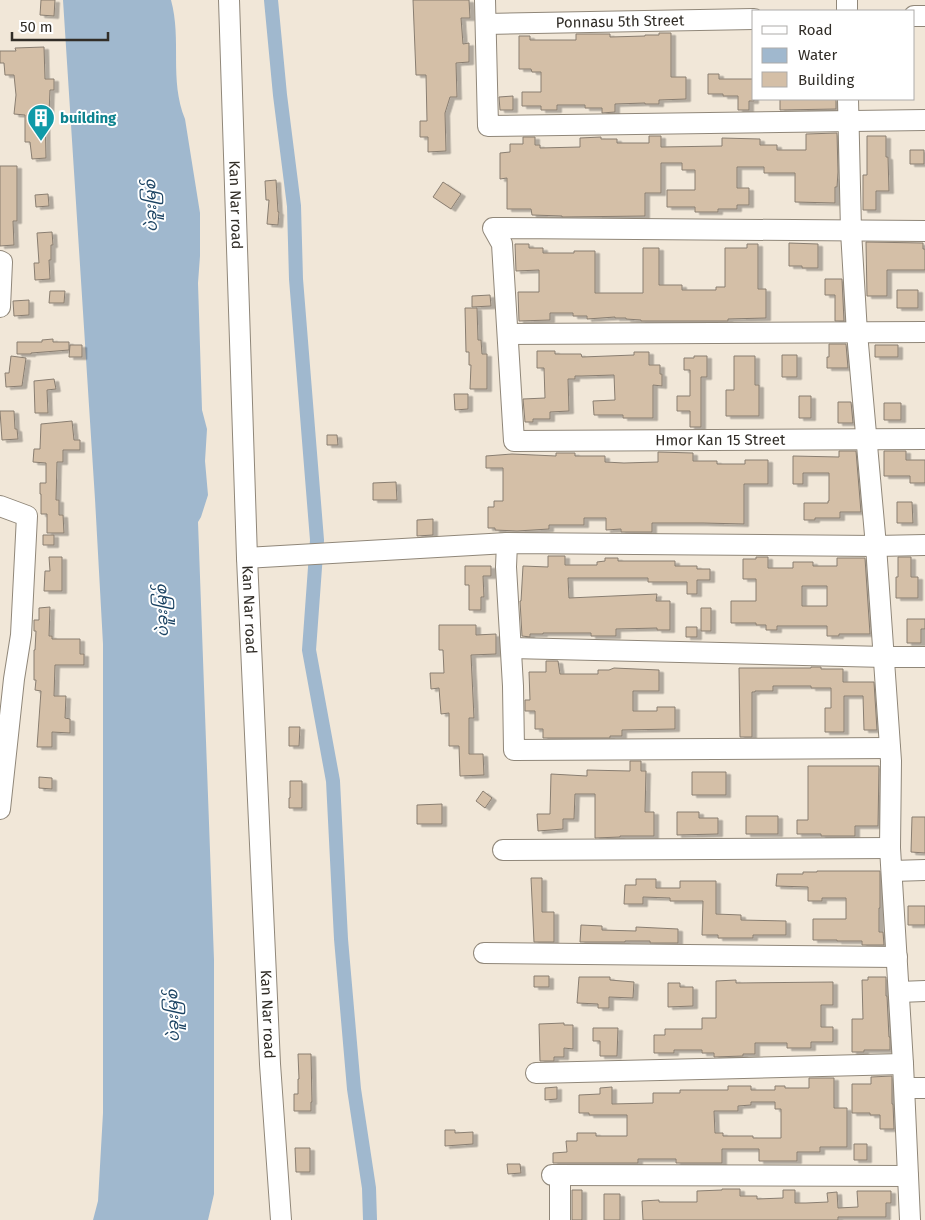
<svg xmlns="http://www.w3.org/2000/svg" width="925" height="1220" font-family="'Fira Sans','Noto Sans Myanmar',sans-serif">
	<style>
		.water { fill: #a0b8ce }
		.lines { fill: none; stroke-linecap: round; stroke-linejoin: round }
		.canal { stroke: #a0b8ce; stroke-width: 14 }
		.building { fill: #d4bfa7; stroke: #897e71; fill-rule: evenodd; filter: url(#shadow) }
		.minor-casing { stroke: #908779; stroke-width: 22 }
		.minor { stroke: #fff; stroke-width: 20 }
		.labels { text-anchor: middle; stroke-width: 4; stroke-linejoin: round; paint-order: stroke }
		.street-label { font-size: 15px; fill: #312d27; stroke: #fff }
		.culture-label { font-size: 15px; font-weight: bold; fill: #0d838f; stroke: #fff; text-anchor: start }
		.water-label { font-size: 16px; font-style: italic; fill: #1a4262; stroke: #fff }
	</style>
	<defs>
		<filter id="shadow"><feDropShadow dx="4.5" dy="2.5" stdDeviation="0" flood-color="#0004"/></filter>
	</defs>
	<rect width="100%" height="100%" fill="#f1e7d8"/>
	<path class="water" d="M63 0H171C182 40 169 79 185 119L200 213V256L198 283 202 410 207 429 205 461 208 495 201 517 198 522 214 960V1194L208 1220H93L98 1201 103 1113V644L95 499Z"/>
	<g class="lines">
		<path class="canal" d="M271 0 280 95 294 206 296 279 317 540 309 650 333 781 341 939 354 1089 369 1188 370 1220"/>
	</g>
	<path class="building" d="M41 0H55L54 16 40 15Z
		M413 0H469L470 18H461L463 44 469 43V62L456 63 457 97H450L445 113 446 151 428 152V137H420V121H427L426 75H416Z
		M659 33H671V77H686V99L659 100V104H645V103L615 104V112L602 113V108H585V105H557V110H541V106H522V92H541V72H532L531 69H519V36H530V40H576V34H610V37L645 36V35H659Z
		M44 47 45 79H54V90H50L49 113H45L46 158 32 159 30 142H25V115L14 114 16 95 14 75H5L4 63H0V51H16L15 48Z
		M708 74H719V79H754V101H749V110H738V96H723V94H708Z
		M513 96V110H500L499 97Z
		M780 99H836V109L780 110Z
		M837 133 838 172 837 187H835V203L795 202V173H764V167H737V188H749V205H737V209H718V212H695V207H667V190H695V170H682V163H661V193H645V216L562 217V216L532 215 531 209H507V178L500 179V153L510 152V144H523V137H535V145H540V148L580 147V138L601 137V139H617V143H649V136H661V147L722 146V138L760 139V145H777V150H806V134Z
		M867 136H886V157H888L889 191H876V210H863V175H867Z
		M910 150H924V164H910Z
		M0 166H17V221H13L14 245 0 246Z
		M276 180 278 212H279L278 225 267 224 269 200H266L265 181Z
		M443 182 461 194 451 209 433 197Z
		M48 194 49 206 36 207 35 195Z
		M52 232 53 245H51V260H49L50 279 35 280 34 263H39L37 233Z
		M866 242 923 243V249H925V270H887V296H867Z
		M789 243 818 244V268H802V266H789Z
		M515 244H529V248H543V253H574V251H595V293H643V248H659V285H682V290H716V287H725V248H747V244H758V289H766V318L728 319V321H641V320L626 319V318H615V317L587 319V316H573V313H550V320L519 321 518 292H539V270L516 271Z
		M825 279H842L844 321H835V295H825Z
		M897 290H918V308H897Z
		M50 291H65L64 303H49Z
		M490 295 491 306 472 307V296Z
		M29 300V315L14 316 13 301Z
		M465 308H477L478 340H481L482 354H487V389H470L471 365H469V352H466Z
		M53 339V342H69V350L31 353V354H17V342H42V340Z
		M829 344H846L848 368H827V357H829Z
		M70 345H82V357H69Z
		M875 345H898V357H875Z
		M537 351H555V354H581L582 357 634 355V352H649V365H660V374H662V386L653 385V418H623V415H594L593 401 615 400 614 375 582 376H575V379H568L569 411 550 412V419H533V422H525L523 399 545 398 544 368H537Z
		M782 355H797V377H782Z
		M11 356 26 358 22 386 6 387 5 373H9Z
		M694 356H707V377H701V427H690V411H677V396H690V370H684V358H694Z
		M734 356H755V385H759V416H726V390H734Z
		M54 379 56 389 47 390 48 413H35L34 381Z
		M454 394H468V409L455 410Z
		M799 396H811V418H799Z
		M838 402H851L853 423H838Z
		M884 403H901V420H884Z
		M0 411H14L15 429H17L18 439 2 440Z
		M72 421 74 440H80V450H63V462H57L56 500H59V515H63L64 533H47V514H41V494H40V483H46V463L33 462 34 449H40L41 424Z
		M327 435H337L338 445H327Z
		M839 451H856L861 512H840V518H815V520H804V503H828V501H829V473H803V484H793V456L839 457Z
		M884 451H906V460H925V483H910V476H884Z
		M658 452 693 453V461H717V464H745V460H768V484H744V524L703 523H652V532H621V529L606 530V518H584V525H549V529L517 531 495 530V528H488V507H494V501H503V468H486V456L512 454 556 456V453H575V456H605V462L624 463 658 462Z
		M396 482 397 500H373V483Z
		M897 502H912L913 523H897Z
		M433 519V535L417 536V520Z
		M43 535H54V545H43Z
		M548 556H565V565H597V562L605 561V558H618V561H675V566H697V569H710V580H697V594H687V582H648V578H568L569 598 657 594 656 601H670V630H657V628L616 629V636H591V633H543V634H530V637L522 636 520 601H521L523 566 548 567Z
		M49 557H62V591H44L45 571H50Z
		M756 557H768V568H793V562H813V566H837V558H865L870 634H839V636H827V626H777V630H766V625H756V623H731V601H756V579H743V559H756ZM802 586H827V606H802Z
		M898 557H911V577H918V598H896V577H898Z
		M465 566H491V576H483L484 597H481V610H469V585H465Z
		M50 607 49 636H52V639H80V654H84V665H55L54 696H66L65 718 70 719V733L52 732V747H37L41 691 35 690 36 680H34V650H35L36 631H34V620H39V608Z
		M701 608H711V631H701Z
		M907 619H925V629H921V643H907Z
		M439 625H476V635L496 634V654L471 655 474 718H469V754H483L484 775 460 776 459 746H449V713L441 714 439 688 431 689 430 673H444L443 650H439Z
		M686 627H697V637H686Z
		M546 661H558L560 674H598V670H609L614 668 659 670V691H633V711H657V707H675V729L622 730V736H610V738H543V729H535V711H525V700H530L529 672H546Z
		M811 667H821V669H843V682H874L877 730H864L863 696H844V732H825V708H831V688H811V686H773V691H755V692H752V737H740L739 668H811Z
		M289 727H300L299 746H289Z
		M630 761H641V771H646L645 812H654V836H620V837L595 838V794H575L574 819H563V829L538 831 537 814H550L551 774 587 776V770L630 771Z
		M808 766H879L878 826H855V836H821V834H797V820H808Z
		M692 772H726V795H692Z
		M39 777 52 778V789L39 788Z
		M290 781H302V808H289V798H290Z
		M483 791 492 798 485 808 476 801Z
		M442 804V824H417V805Z
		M677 812H699V818H718V834L677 835Z
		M746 816H778V834H746Z
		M912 817H925V853L911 852Z
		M817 871H880V908H879V932H883L884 945H862V941H837V940H813V919H846V898H822V901H808V887L776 886 777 874H803V872H817Z
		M531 878H542V912H554V942H534Z
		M636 879H656V888H680V881H716V914L741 915V920L786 921V935H753V938H718V935H702L703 901H670V898L643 897V904H624L625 885H636Z
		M908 906H925V925H908Z
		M581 925 602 926V930L636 931V927L678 929V943H650V941H625V942H580Z
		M534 976H549V987H534Z
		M579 977H610V980L634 982 633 998 609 997V1008H598V1004L577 1003Z
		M868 977H886V996H887L889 1037H890V1050H864V1052H852V1019H863L862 980H868Z
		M736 980V983L833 982V1005H821V1027H833V1042H811V1048H787V1043H755V1054H743V1056L714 1057V1053H702V1050H674V1053H654V1035H665V1029H702V1018H716V981Z
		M668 983H680V987H693V1006L668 1007Z
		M564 1023V1025H573V1049L564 1048V1057H554V1061H540L539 1024Z
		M593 1028H618L617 1056H600V1041H593Z
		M298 1054H311L312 1102H311V1111H294V1094H298V1079H299Z
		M892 1076V1104H893L894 1129H880V1115H870V1113H852V1084H871V1077Z
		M809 1078H834V1108H847V1147H820V1152H797V1161H759V1149H722V1163H676V1159H638V1163H553V1153L567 1152 566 1141H577V1133H596V1136H627V1115H589V1113H579V1095L600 1094V1088L612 1087V1104L653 1103V1093H680V1090H728V1086H751V1090H775V1086H785V1088H809ZM751 1102H775V1109H781V1138H753V1136H723V1133H715L714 1111H738V1106L751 1105Z
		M557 1087V1099L545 1100V1088Z
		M445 1130H455V1133L473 1132V1144L445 1146Z
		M854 1144H867V1160H854Z
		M295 1148H310V1172H296Z
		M507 1164H520L521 1173 508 1174Z
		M722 1189H740V1196H757V1199L783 1198V1190H795V1203H806L828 1202 827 1193 837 1192 838 1208 858 1207 857 1191H891V1203H886V1217H838V1220H643L642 1201 659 1200V1202H697V1191L722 1190Z
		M572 1190H582V1220H572Z
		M604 1194H620V1220H604Z"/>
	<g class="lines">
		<defs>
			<g id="minor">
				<path id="s1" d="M229 0 247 558 270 1064 281 1220"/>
				<path d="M485 0 488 126 925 120"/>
				<path d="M847 0V11"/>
				<path d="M914 16H925"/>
				<path id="s2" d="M486 24 754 19"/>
				<path d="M848 99 851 231 857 333 876 546 891 761 890 848 903 1064 910 1220"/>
				<path id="s3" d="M925 231 493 228 502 244 514 441 925 439"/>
				<path d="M0 261 2 262 0 307"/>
				<path d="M508 334 925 332"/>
				<path d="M0 506 27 516 21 635 14 679 0 809"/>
				<path d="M247 558 507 543"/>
				<path d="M511 648 885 657H925"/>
				<path d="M890 748 514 750 513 686 506 567 507 543 876 546 925 545"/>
				<path d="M503 850 890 848"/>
				<path d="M892 871 925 870"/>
				<path d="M484 953 897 957"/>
				<path d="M899 992 925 991"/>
				<path d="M536 1073 903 1064"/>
				<path d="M905 1088H925"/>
				<path d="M552 1175 908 1176"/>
				<path d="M560 1175V1220"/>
			</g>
		</defs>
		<use href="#minor" class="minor-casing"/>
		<use href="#minor" class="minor"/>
	</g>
	<defs>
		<symbol id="building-pin" viewBox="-11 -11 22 30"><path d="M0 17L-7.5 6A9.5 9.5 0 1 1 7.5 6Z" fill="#0f9aa8" stroke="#fff"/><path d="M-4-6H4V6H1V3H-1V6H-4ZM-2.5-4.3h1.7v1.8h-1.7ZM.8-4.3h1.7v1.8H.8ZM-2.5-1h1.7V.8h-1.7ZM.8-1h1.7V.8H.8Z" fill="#fff"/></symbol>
	</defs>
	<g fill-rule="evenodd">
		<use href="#building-pin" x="25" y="102" width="32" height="43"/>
	</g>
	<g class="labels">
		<g class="street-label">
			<text dy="5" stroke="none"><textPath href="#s2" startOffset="134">Ponnasu 5th Street</textPath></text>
			<text dy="5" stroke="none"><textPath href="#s1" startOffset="205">Kan Nar road</textPath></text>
			<text dy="5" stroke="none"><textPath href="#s3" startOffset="854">Hmor Kan 15 Street</textPath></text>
			<text dy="5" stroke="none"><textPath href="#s1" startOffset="610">Kan Nar road</textPath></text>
			<text dy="5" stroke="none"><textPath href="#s1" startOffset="1015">Kan Nar road</textPath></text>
		</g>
		<g class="culture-label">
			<text x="60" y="123">building</text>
		</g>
		<g class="water-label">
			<text transform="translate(150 206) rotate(-92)" y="6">ပဲခူးမြစ်</text>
			<text transform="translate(161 611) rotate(-92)" y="6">ပဲခူးမြစ်</text>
			<text transform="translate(172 1016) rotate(-92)" y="6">ပဲခူးမြစ်</text>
		</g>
	</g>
	<rect x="752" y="10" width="162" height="90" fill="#ffffff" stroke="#adaba9"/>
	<rect x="762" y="26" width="25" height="8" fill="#ffffff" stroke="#adaba9"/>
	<text x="798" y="35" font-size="15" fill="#312d27">Road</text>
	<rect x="762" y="48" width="25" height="15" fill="#a0b8ce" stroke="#adaba9"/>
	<text x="798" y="60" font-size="15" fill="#312d27">Water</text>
	<rect x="762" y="72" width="25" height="15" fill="#d4bfa7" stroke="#adaba9"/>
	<text x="798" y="85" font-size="15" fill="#312d27">Building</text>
	<path d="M12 32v8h96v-8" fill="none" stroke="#312d27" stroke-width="2.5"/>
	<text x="20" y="32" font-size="15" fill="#312d27" stroke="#ffffff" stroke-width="4" paint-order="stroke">50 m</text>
</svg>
